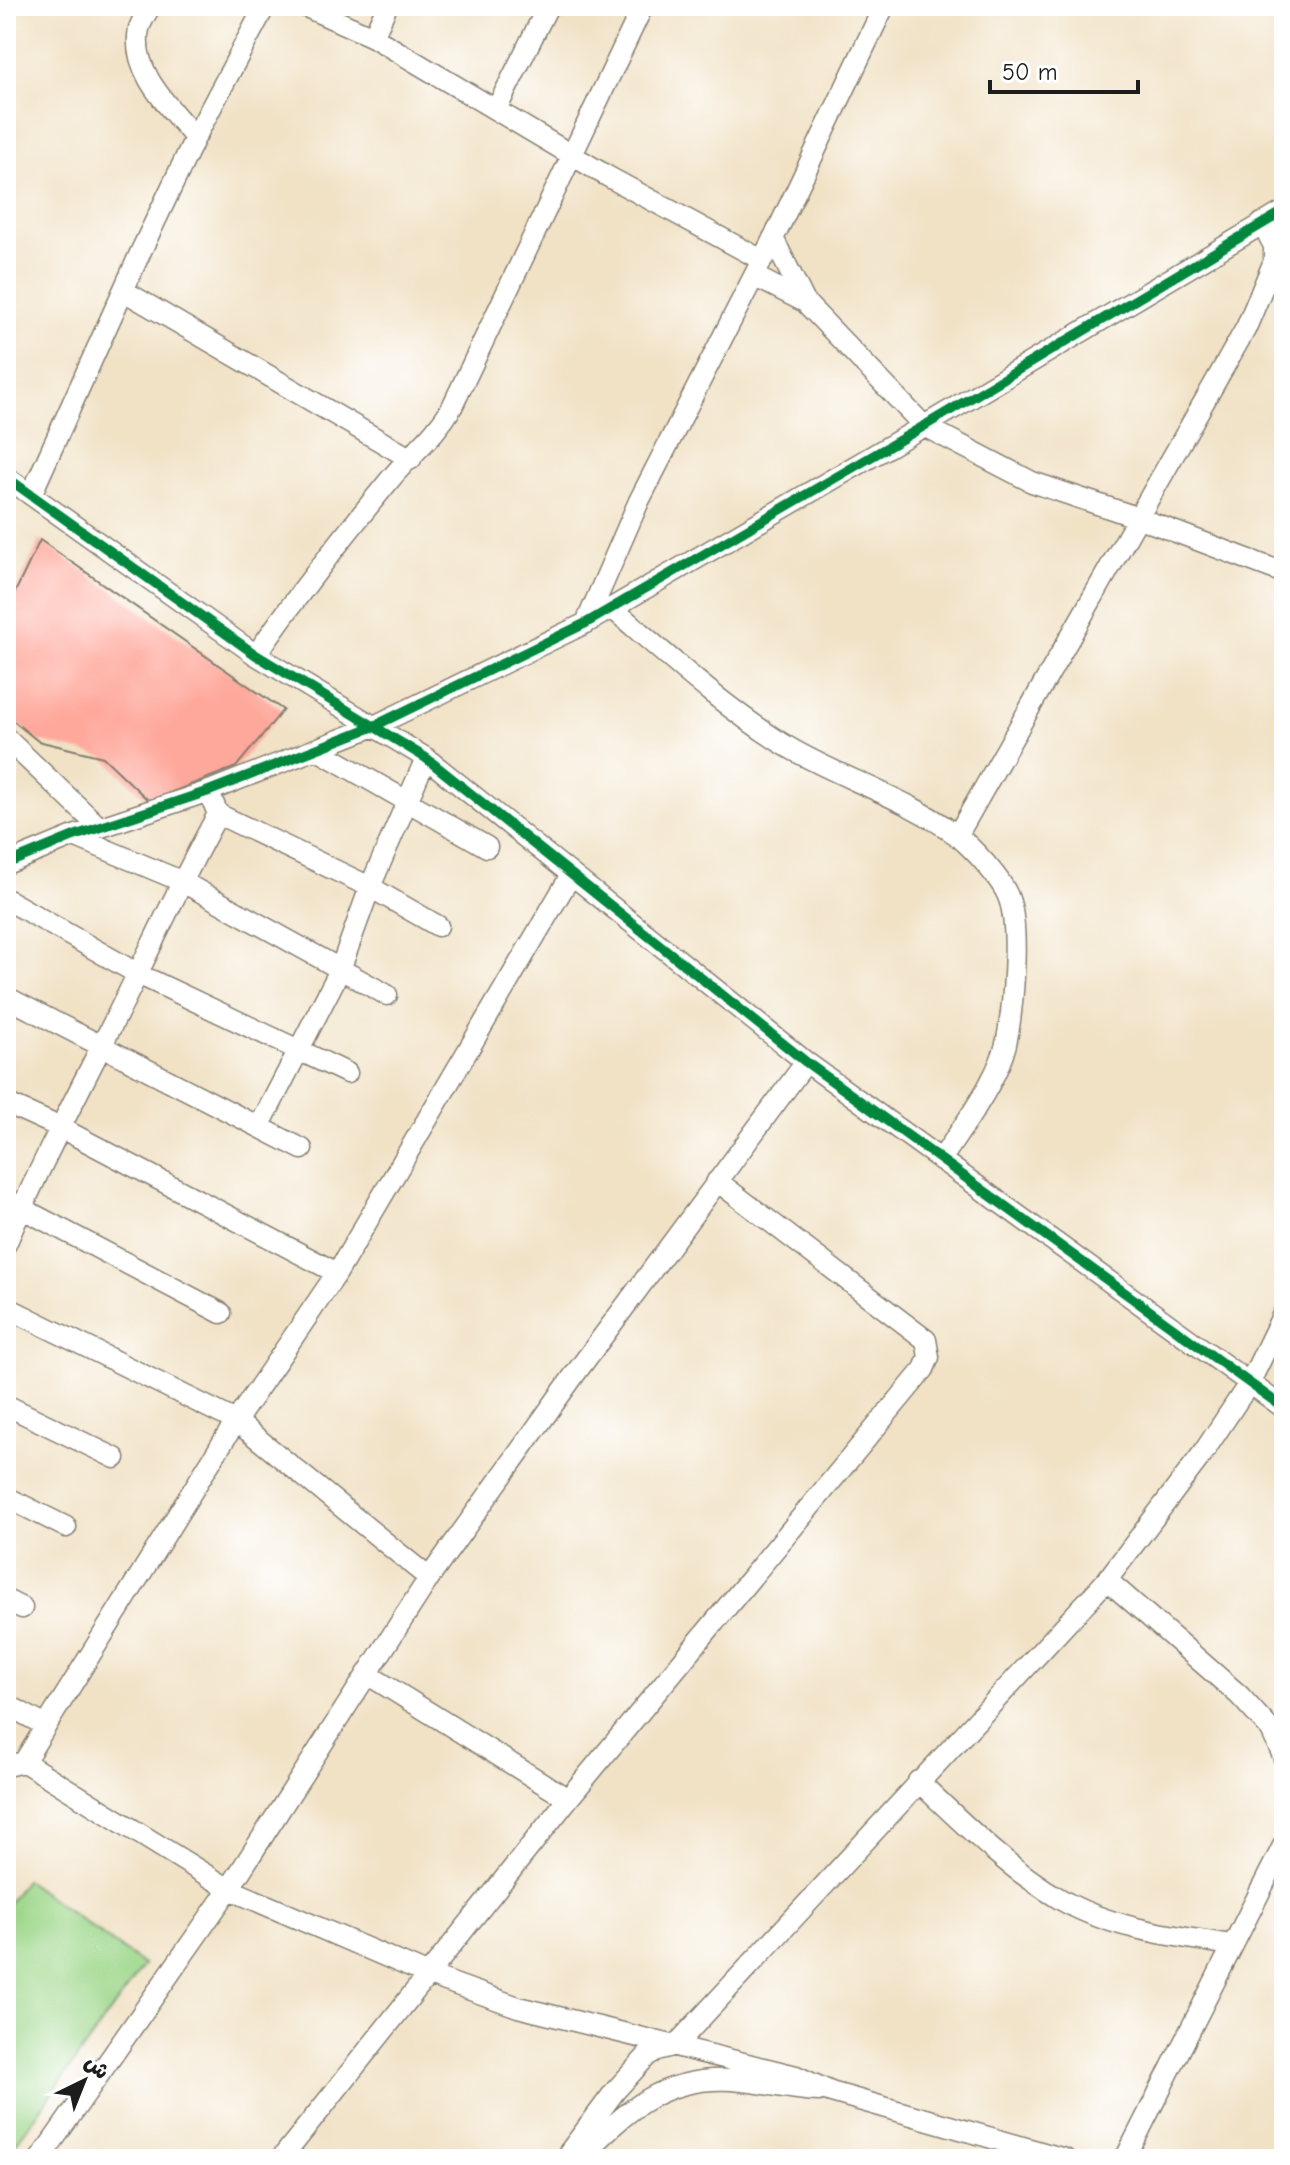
<svg xmlns="http://www.w3.org/2000/svg" width="1290" height="2165" font-family="'Comic Neue','Playpen Sans Arabic',sans-serif">
	<style>
		.green { fill: #9dd78a; stroke: #5c7a53; stroke-width: 2 }
		.building { fill: #fea89b }
		.lines { fill: none; stroke-linecap: round; stroke-linejoin: round }
		.minor-casing { stroke: #867f71; stroke-width: 23 }
		.minor { stroke: #fff; stroke-width: 20 }
		.cycleway-casing { stroke: #fff; stroke-width: 15 }
		.cycleway { stroke: #00873e; stroke-width: 10 }
	</style>
	<rect width="100%" height="100%" fill="#fff"/>
	<filter id="ink" filterUnits="userSpaceOnUse"><feTurbulence type="fractalNoise" baseFrequency=".0125" numOctaves="2"/><feDisplacementMap in="SourceGraphic" scale="16" xChannelSelector="R" yChannelSelector="G"/><feConvolveMatrix kernelMatrix="1 2 1 2 8 2 1 2 1" color-interpolation-filters="sRGB"/></filter>
	<filter id="wash" filterUnits="userSpaceOnUse"><feTurbulence type="fractalNoise" baseFrequency=".006" numOctaves="4" result="noise"/><feDisplacementMap in="SourceGraphic" scale="32" xChannelSelector="R" yChannelSelector="G"/><feGaussianBlur stdDeviation="1.8" result="paint"/><feColorMatrix in="noise" values="0 0 0 0 0 0 0 0 0 0 0 0 0 0 0 0 0 1.4 0 .05"/><feComposite in="paint" operator="in"/></filter>
	<g filter="url(#wash)">
		<rect width="100%" height="100%" fill="#f1e2c6"/>
		<path class="green" d="M25 1880 144 1965 6 2157V1906Z"/>
		<g id="blocks">
			<path class="building" d="M40 540 283 710 236 767 149 801 103 757 38 741 6 715V611Z"/>
		</g>
	</g>
	<g filter="url(#ink)">
		<use href="#blocks" fill-opacity="0" stroke="#867f71" stroke-width="2"/>
		<g class="lines">
			<defs>
				<path id="minor" d="M150 6C147 13 141 21 139 29 130 72 171 108 195 138
					M304 6 373 37 607 176 762 260
					M373 37 387 6
					M496 110 548 6
					M773 238 805 302 924 426 1032 482 1139 518 1284 573
					M754 276 805 302
					M124 291 411 459
					M6 477 256 655 426 758 806 1062 1284 1408
					M31 495 141 251 195 138 265 6
					M612 608C669 657 724 708 788 747 842 779 905 797 955 834 971 846 1003 880 1009 899 1020 929 1013 1011 1006 1044 1003 1056 996 1072 990 1083 976 1110 957 1135 941 1160
					M586 623 639 501 780 225 884 6
					M256 655C297 595 342 538 388 482 410 454 433 439 452 407L643 6
					M6 738 99 827
					M316 749 487 847
					M213 802 218 814 370 887 438 926
					M74 836 181 881 387 995
					M957 836 1246 328 1274 261V246L1262 223
					M6 864 74 836 209 791 372 727 586 623 924 426 1284 211
					M6 899 138 974 347 1073
					M6 997 302 1149
					M6 1103 59 1127 337 1273
					M259 1127 340 970 370 887 426 758
					M6 1200 221 1313
					M6 1244C46 1151 94 1063 138 973 164 919 189 866 218 814
					M6 1307 236 1421 46 1726 6 1704
					M6 1405 115 1458
					M6 1497 66 1527
					M429 1578 236 1421 337 1273 571 875
					M1107 1580 1239 1695 1271 1730 1284 1758
					M6 1600 22 1608
					M367 1674 568 1799
					M24 1762 229 1889 429 1975 518 2007 796 2076 831 2092 1065 2159
					M6 1766 24 1762 46 1726
					M918 1781C963 1823 1007 1868 1060 1899 1111 1929 1175 1936 1232 1945
					M40 2159 229 1889 429 1578 575 1374 806 1062
					M281 2159 568 1799 924 1369 929 1357 926 1340 717 1181
					M564 2159 615 2091 647 2056 657 2050 676 2045 1107 1580 1203 1453 1250 1382 1284 1312
					M578 2159C626 2112 660 2076 732 2080 762 2082 790 2090 819 2091
					M1125 2159 1284 1844"/>
			</defs>
			<use href="#minor" class="minor-casing"/>
			<use href="#minor" class="minor"/>
			<defs>
				<path id="cycleway" d="M6 477 256 655 426 758 806 1062 1284 1408
					M6 864 74 836 209 791 372 727 586 623 924 426 1284 211"/>
			</defs>
			<use href="#cycleway" class="cycleway-casing"/>
			<use href="#cycleway" class="cycleway"/>
		</g>
	</g>
	<rect width="1290" height="2165" fill="none" stroke="#fff" stroke-width="32"/>
	<g transform="translate(84 2081) rotate(43)" stroke="#ffffff" stroke-width="6" paint-order="stroke">
	<path d="M0-6L14 30L0 20L-14 30Z" fill="#1c1c1c"/>
	<text y="-12" font-size="22" font-weight="bold" text-anchor="middle" fill="#1c1c1c">ش</text>
	</g>
	<path d="M990 80v12h148v-12" fill="none" stroke="#1c1c1c" stroke-width="4"/>
	<text x="1002" y="80" font-size="24" fill="#1c1c1c" stroke="#ffffff" stroke-width="6" paint-order="stroke">50 m</text>
</svg>
